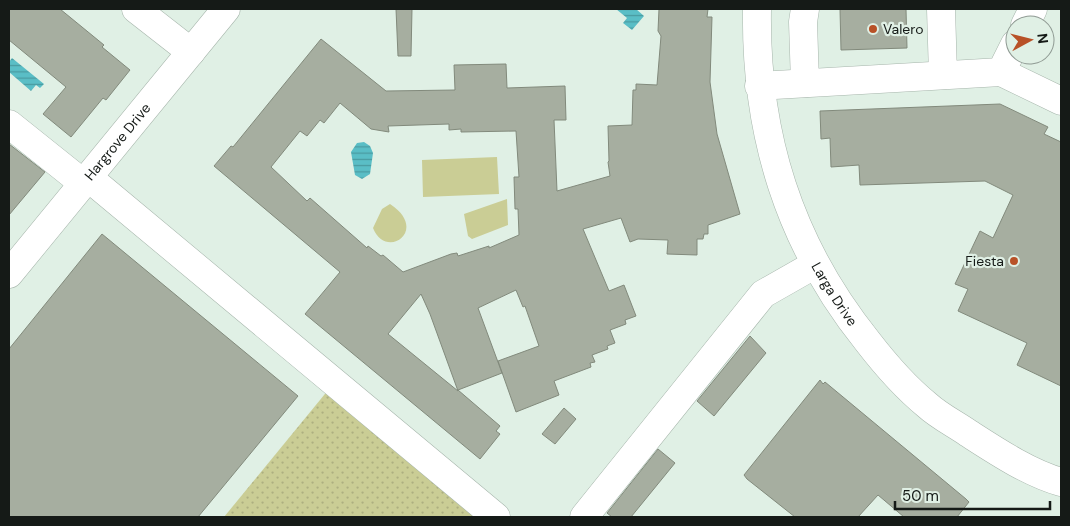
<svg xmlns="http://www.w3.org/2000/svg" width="1070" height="526" font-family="'DM Sans',sans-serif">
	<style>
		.grass { fill: url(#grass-dots) }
		.park { fill: #cacd95 }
		.water { fill: url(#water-rules) }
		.building { fill: #a6aea0; stroke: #828a7c; fill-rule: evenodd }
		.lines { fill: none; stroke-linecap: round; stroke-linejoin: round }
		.minor-casing { stroke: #a6b5ab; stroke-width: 29 }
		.minor { stroke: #fff; stroke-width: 28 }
		.poi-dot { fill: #b85127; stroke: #e0f0e5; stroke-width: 2 }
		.labels { text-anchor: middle; stroke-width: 4.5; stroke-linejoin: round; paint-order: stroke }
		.poi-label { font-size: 14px; fill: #151a17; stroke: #e0f0e5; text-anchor: start }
		.street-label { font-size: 14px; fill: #151a17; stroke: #e0f0e5 }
	</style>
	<defs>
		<pattern id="grass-dots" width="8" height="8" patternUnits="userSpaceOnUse" patternTransform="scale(1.25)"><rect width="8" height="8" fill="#cacd95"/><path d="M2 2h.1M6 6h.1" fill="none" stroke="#adaf80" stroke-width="1.8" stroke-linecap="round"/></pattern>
		<pattern id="water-rules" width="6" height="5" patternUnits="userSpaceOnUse" patternTransform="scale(1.25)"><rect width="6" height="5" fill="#5abec6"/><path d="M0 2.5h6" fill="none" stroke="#499aa0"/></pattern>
	</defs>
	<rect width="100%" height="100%" fill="#e0f0e5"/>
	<path class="grass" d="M329 389 480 517H224Z"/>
	<path class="park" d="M497 157 499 194 423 197 422 160Z
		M507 199 508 225 472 239 468 236 464 214Z
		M390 204C430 230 386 261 373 228L382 209Z"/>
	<path class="water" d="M616 9H636L644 16 632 30 623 23 627 18Z
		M12 58 44 84 40 88 36 85 31 91 9 72V62Z
		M364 142 370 146 373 153 370 174 362 179 355 175 351 152 357 143Z"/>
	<path class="building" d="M9 9H60L104 45 102 47 130 70 106 100 103 98 71 137 43 114 66 87 9 40Z
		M396 9H412L411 56H398Z
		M659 9H708L707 17H712L710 82 717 134 740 214 708 225V234H704L703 239H697V255L667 254 668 240 638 239 630 242 621 218 583 229 609 291 624 285 636 316 625 320 626 324 610 330 615 343 607 346 608 349 592 355 595 362 590 363 591 367 554 381 559 395 516 412 498 361 539 346 525 306 523 307 516 290 478 308 502 373 458 390 500 426 496 431 500 434 480 459 305 314 340 272 214 166 231 146 233 147 321 39 386 91 455 90 454 65 506 64 507 88 565 86 566 120H554L557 191 610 176 608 162 609 161 608 126 632 125 633 90H636V84L657 85 661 36 658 31ZM340 103 371 129 389 132 388 126 449 124V130L461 129V132L516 131 519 177H514L515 209H518L519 235 489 248V246L458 256 457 253 451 254 403 272 383 255 381 256 368 246 367 248 310 198 307 201 271 167 300 131 307 136 320 120 324 123ZM421 294 430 314 458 391 388 334Z
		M840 9H906L907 48 841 50Z
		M1000 104 1048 127 1044 134 1061 142V386L1017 365 1027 343 958 311 968 289 955 284 980 231 993 238 1013 195 985 181 860 185 859 165 831 167 830 138 821 139 820 111Z
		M9 144 45 172 9 215Z
		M102 234 298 396 198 517H9V349Z
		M750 336 766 353 714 416 697 401Z
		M820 380 823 384 825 382 966 499 969 502 957 517H904L878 495 858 517H795L747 479 744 475Z
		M564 408 576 419 555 444 542 434Z
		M658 449 675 463 631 517H612L607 513Z"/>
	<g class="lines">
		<defs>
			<g id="minor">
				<path d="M136 9 191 52"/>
				<path id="s1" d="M757 9C755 134 789 244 868 342 885 364 905 387 927 405 939 416 955 424 968 433 996 451 1029 473 1061 482"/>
				<path d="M941 9 943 75"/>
				<path d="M1025 25 1033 9"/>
				<path d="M1001 72 1061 101"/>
				<path d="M805 83 803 22 805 9"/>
				<path d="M759 86 1001 72 1015 44"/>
				<path d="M9 124 84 184"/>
				<path d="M89 178 496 517"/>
				<path id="s2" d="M9 274 226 9"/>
				<path d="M584 517 763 294 814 265"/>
			</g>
		</defs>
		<use href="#minor" class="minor-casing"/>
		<use href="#minor" class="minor"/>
	</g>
	<g class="poi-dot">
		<circle cx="873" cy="29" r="5"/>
		<circle cx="1014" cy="261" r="5"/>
	</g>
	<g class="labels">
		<g class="poi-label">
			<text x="883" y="34">Valero</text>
			<text x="1004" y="266" text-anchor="end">Fiesta</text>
		</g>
		<g class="street-label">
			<text dy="5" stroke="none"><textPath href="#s2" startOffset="171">Hargrove Drive</textPath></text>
			<text dy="5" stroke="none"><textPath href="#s1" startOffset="300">Larga Drive</textPath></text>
		</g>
	</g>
	<rect width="1070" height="526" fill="none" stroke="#151a17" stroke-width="20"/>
	<g transform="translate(1030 40) rotate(83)"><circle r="24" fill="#e0f0e5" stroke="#8f9a93"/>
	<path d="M0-4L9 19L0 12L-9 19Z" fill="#b85127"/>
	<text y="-8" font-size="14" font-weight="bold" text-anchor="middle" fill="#151a17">N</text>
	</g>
	<path d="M895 501v8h155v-8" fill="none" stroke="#151a17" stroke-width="2.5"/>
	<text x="902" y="501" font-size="15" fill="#151a17" stroke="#e0f0e5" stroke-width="4" paint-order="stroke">50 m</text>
</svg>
